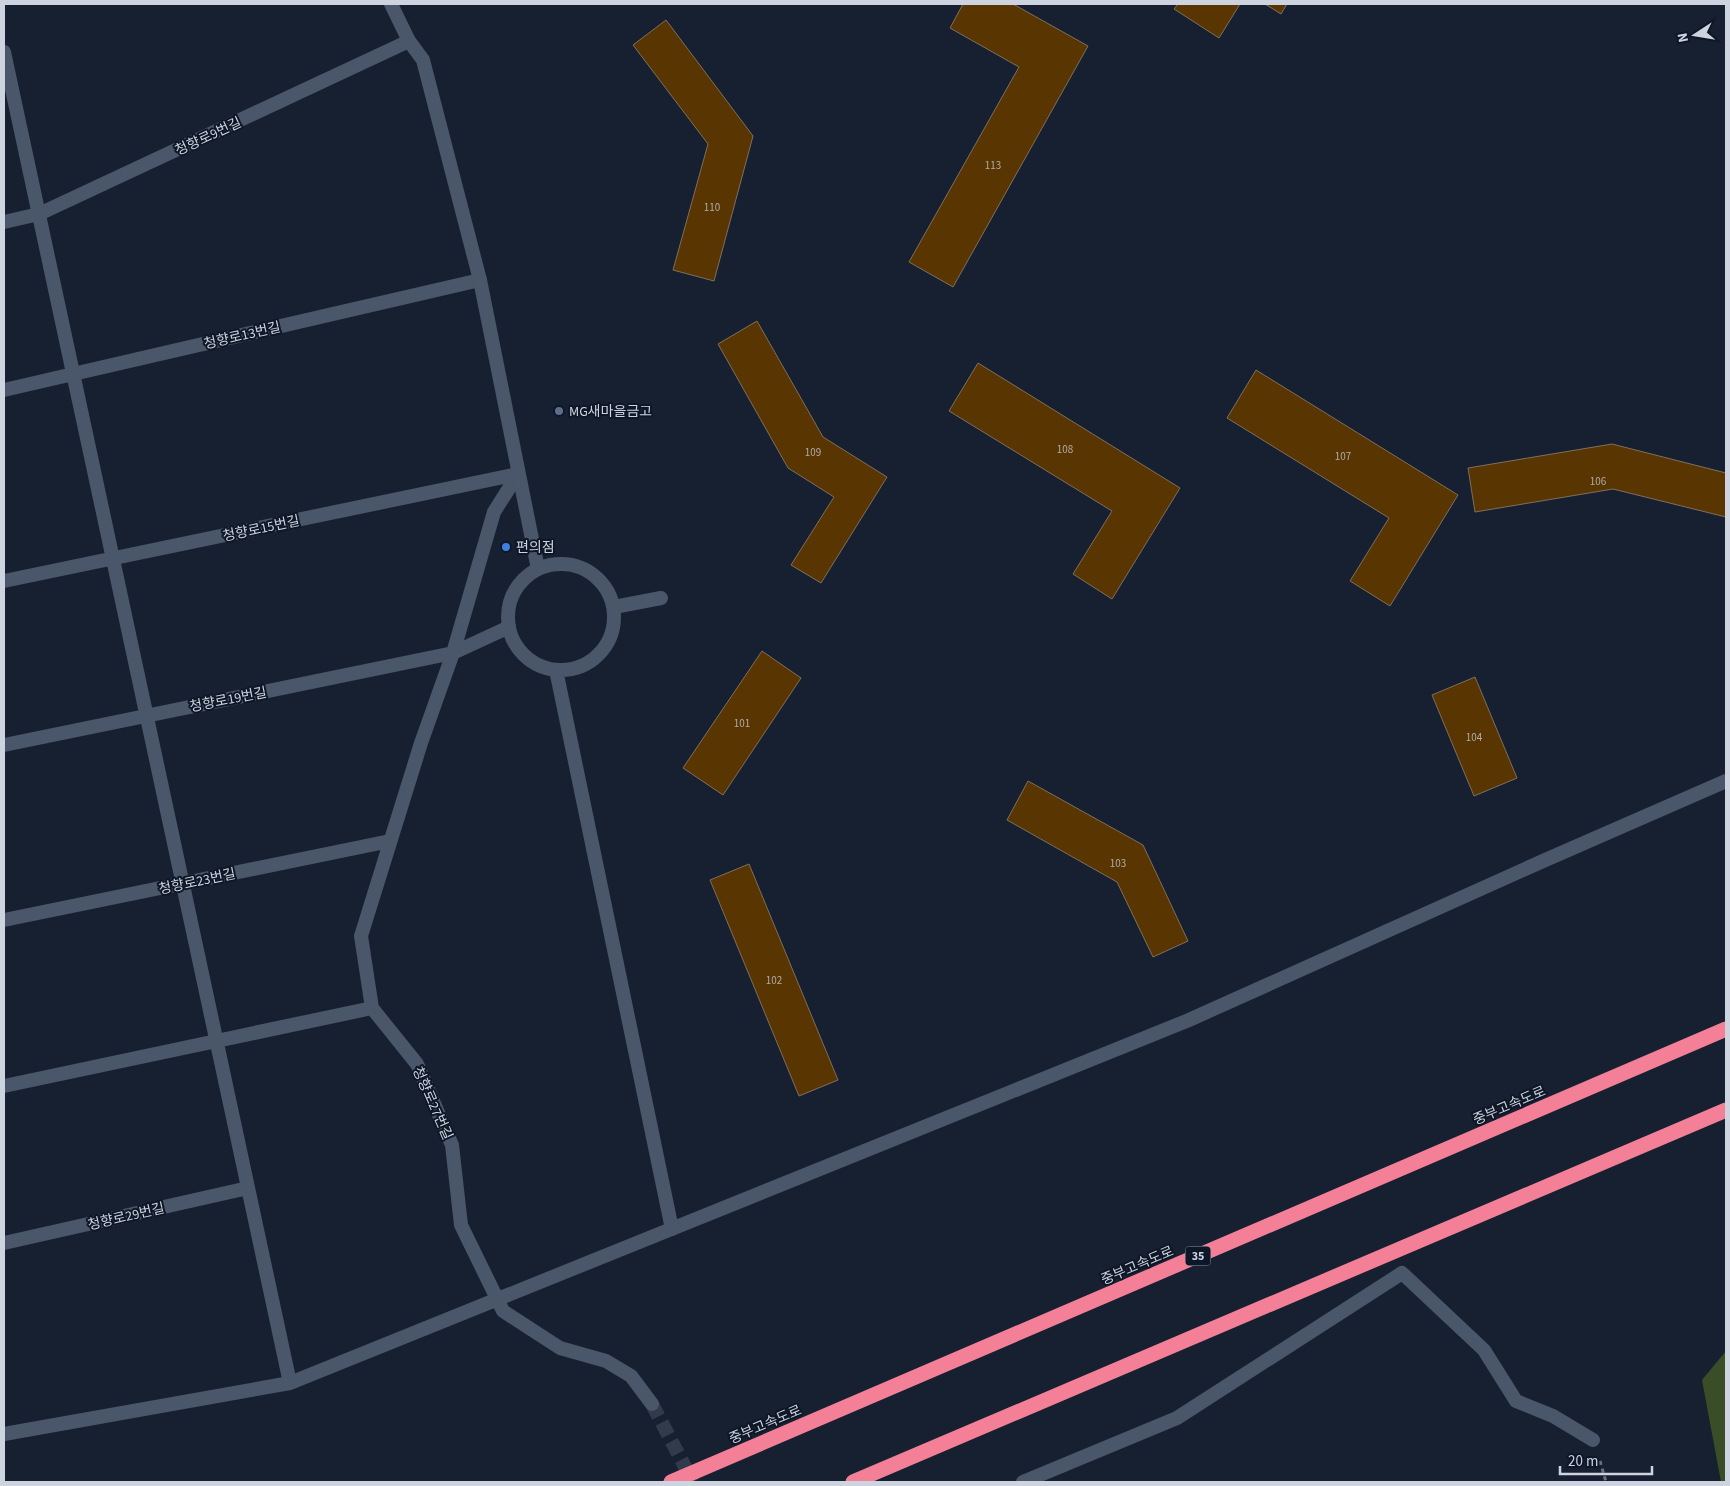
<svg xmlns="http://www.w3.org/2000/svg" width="1730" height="1486" font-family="'Source Sans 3','Noto Sans KR',sans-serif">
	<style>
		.green { fill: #394e27 }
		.building { fill: #593601; stroke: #7f6f5c }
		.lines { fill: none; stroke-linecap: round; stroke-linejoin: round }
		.minor-tunnel { stroke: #323b4b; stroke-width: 14; stroke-dasharray: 14 7; stroke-linecap: butt }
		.path { stroke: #697180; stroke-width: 3; stroke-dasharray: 4 4; stroke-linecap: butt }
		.minor { stroke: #4a5669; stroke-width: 14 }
		.tertiary { stroke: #4a5669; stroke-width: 14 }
		.motorway { stroke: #f48098; stroke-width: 15 }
		.service-dot { fill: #5c6f8a; stroke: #0e1727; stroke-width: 2 }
		.shop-dot { fill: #3f7fe0; stroke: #0e1727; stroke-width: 2 }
		.labels { text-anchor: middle; stroke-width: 4; stroke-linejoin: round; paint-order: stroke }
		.number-label { font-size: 11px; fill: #b0aca8 }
		.shield { fill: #0e1727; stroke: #949ba8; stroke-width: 1 }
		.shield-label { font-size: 12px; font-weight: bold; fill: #cdd4df }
		.street-label { font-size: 14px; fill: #cdd4df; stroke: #0e1727 }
		.poi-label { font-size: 14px; fill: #cdd4df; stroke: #0e1727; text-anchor: start }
	</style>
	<rect width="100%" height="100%" fill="#172031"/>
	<path class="green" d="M1726 1351V1482H1721L1702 1380Z"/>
	<path class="building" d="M963 4H1013L1088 46 953 287 909 262 1019 67 950 28Z
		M1178 4H1240L1219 38 1174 9Z
		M1265 4H1287L1281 14Z
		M666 20 753 136 714 281 673 270 708 144 633 45Z
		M757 321 823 437 887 477 821 583 791 565 834 497 788 468 718 344Z
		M978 363 1180 488 1112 599 1073 574 1112 511 949 411Z
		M1256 370 1458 495 1390 606 1350 581 1389 518 1227 418Z
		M1612 444 1726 473V517L1613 489 1475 512 1468 468Z
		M762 651 801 678 723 795 683 768Z
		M1475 677 1517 778 1474 796 1432 695Z
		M1028 781 1143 845 1188 941 1153 957 1117 882 1007 820Z
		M749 864 838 1080 799 1096 710 880Z"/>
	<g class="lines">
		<path class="minor-tunnel" d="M652 1404 693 1482"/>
		<path class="path" d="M1600 1461 1606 1482"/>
		<path class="minor" d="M4 52 290 1383
			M4 222 39 214 409 41
			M4 390 480 280
			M518 474 494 512 453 653 421 743 361 936 372 1008 417 1064 452 1145 461 1225 503 1311 560 1348 606 1361 631 1376 652 1404
			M4 581 518 474
			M614 607 661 598
			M4 745 453 653 509 627
			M4 920 390 841
			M4 1086 372 1008
			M4 1243 248 1188
			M4 1434 290 1383 1189 1020 1543 861 1726 781
			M1023 1482 1177 1418 1402 1273 1484 1350 1516 1401 1553 1416 1593 1440"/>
		<path class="tertiary" d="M391 4 409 41 423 60 480 280 538 569
			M508 617a53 53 0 1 1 106 0a53 53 0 1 1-106 0Z
			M556 670 672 1229"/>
		<path class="motorway" d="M671 1482 1726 1029
			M853 1482 1726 1110"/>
	</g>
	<circle class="service-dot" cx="559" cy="411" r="5"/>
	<circle class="shop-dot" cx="506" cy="547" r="5"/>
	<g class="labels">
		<g class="number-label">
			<text x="993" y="169">113</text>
			<text x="712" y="211">110</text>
			<text x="1065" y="453">108</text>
			<text x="813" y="456">109</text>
			<text x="1343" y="460">107</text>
			<text x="1598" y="485">106</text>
			<text x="742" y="727">101</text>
			<text x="1474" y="741">104</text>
			<text x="1118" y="867">103</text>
			<text x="774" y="984">102</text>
		</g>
		<rect class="shield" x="1185.5" y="1246.5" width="25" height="19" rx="4"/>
		<g class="shield-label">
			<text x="1198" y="1260">35</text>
		</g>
		<g class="street-label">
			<text transform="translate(208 136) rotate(-25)" y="5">청향로9번길</text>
			<text transform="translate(242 335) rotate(-13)" y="5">청향로13번길</text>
			<text transform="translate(261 528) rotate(-12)" y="5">청향로15번길</text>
			<text transform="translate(228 699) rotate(-11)" y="5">청향로19번길</text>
			<text transform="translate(197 881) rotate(-12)" y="5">청향로23번길</text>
			<text transform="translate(433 1103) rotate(66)" y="5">청향로27번길</text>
			<text transform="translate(1509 1105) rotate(-23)" y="5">중부고속도로</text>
			<text transform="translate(126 1216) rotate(-13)" y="5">청향로29번길</text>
			<text transform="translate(1137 1265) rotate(-23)" y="5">중부고속도로</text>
			<text transform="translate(765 1424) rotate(-23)" y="5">중부고속도로</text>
		</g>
		<g class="poi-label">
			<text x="569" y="416">MG새마을금고</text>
			<text x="516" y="552">편의점</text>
		</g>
	</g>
	<rect width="1730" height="1486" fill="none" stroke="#cdd4df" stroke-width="10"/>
	<g transform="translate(1695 35) rotate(258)" stroke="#0e1727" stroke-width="4" paint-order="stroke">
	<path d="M0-4L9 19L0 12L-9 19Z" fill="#cdd4df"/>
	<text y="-8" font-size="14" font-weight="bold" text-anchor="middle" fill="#cdd4df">N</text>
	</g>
	<path d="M1560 1466v8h92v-8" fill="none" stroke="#cdd4df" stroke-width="2.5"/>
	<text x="1568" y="1466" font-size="15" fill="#cdd4df" stroke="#0e1727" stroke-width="4" paint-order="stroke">20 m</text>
</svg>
